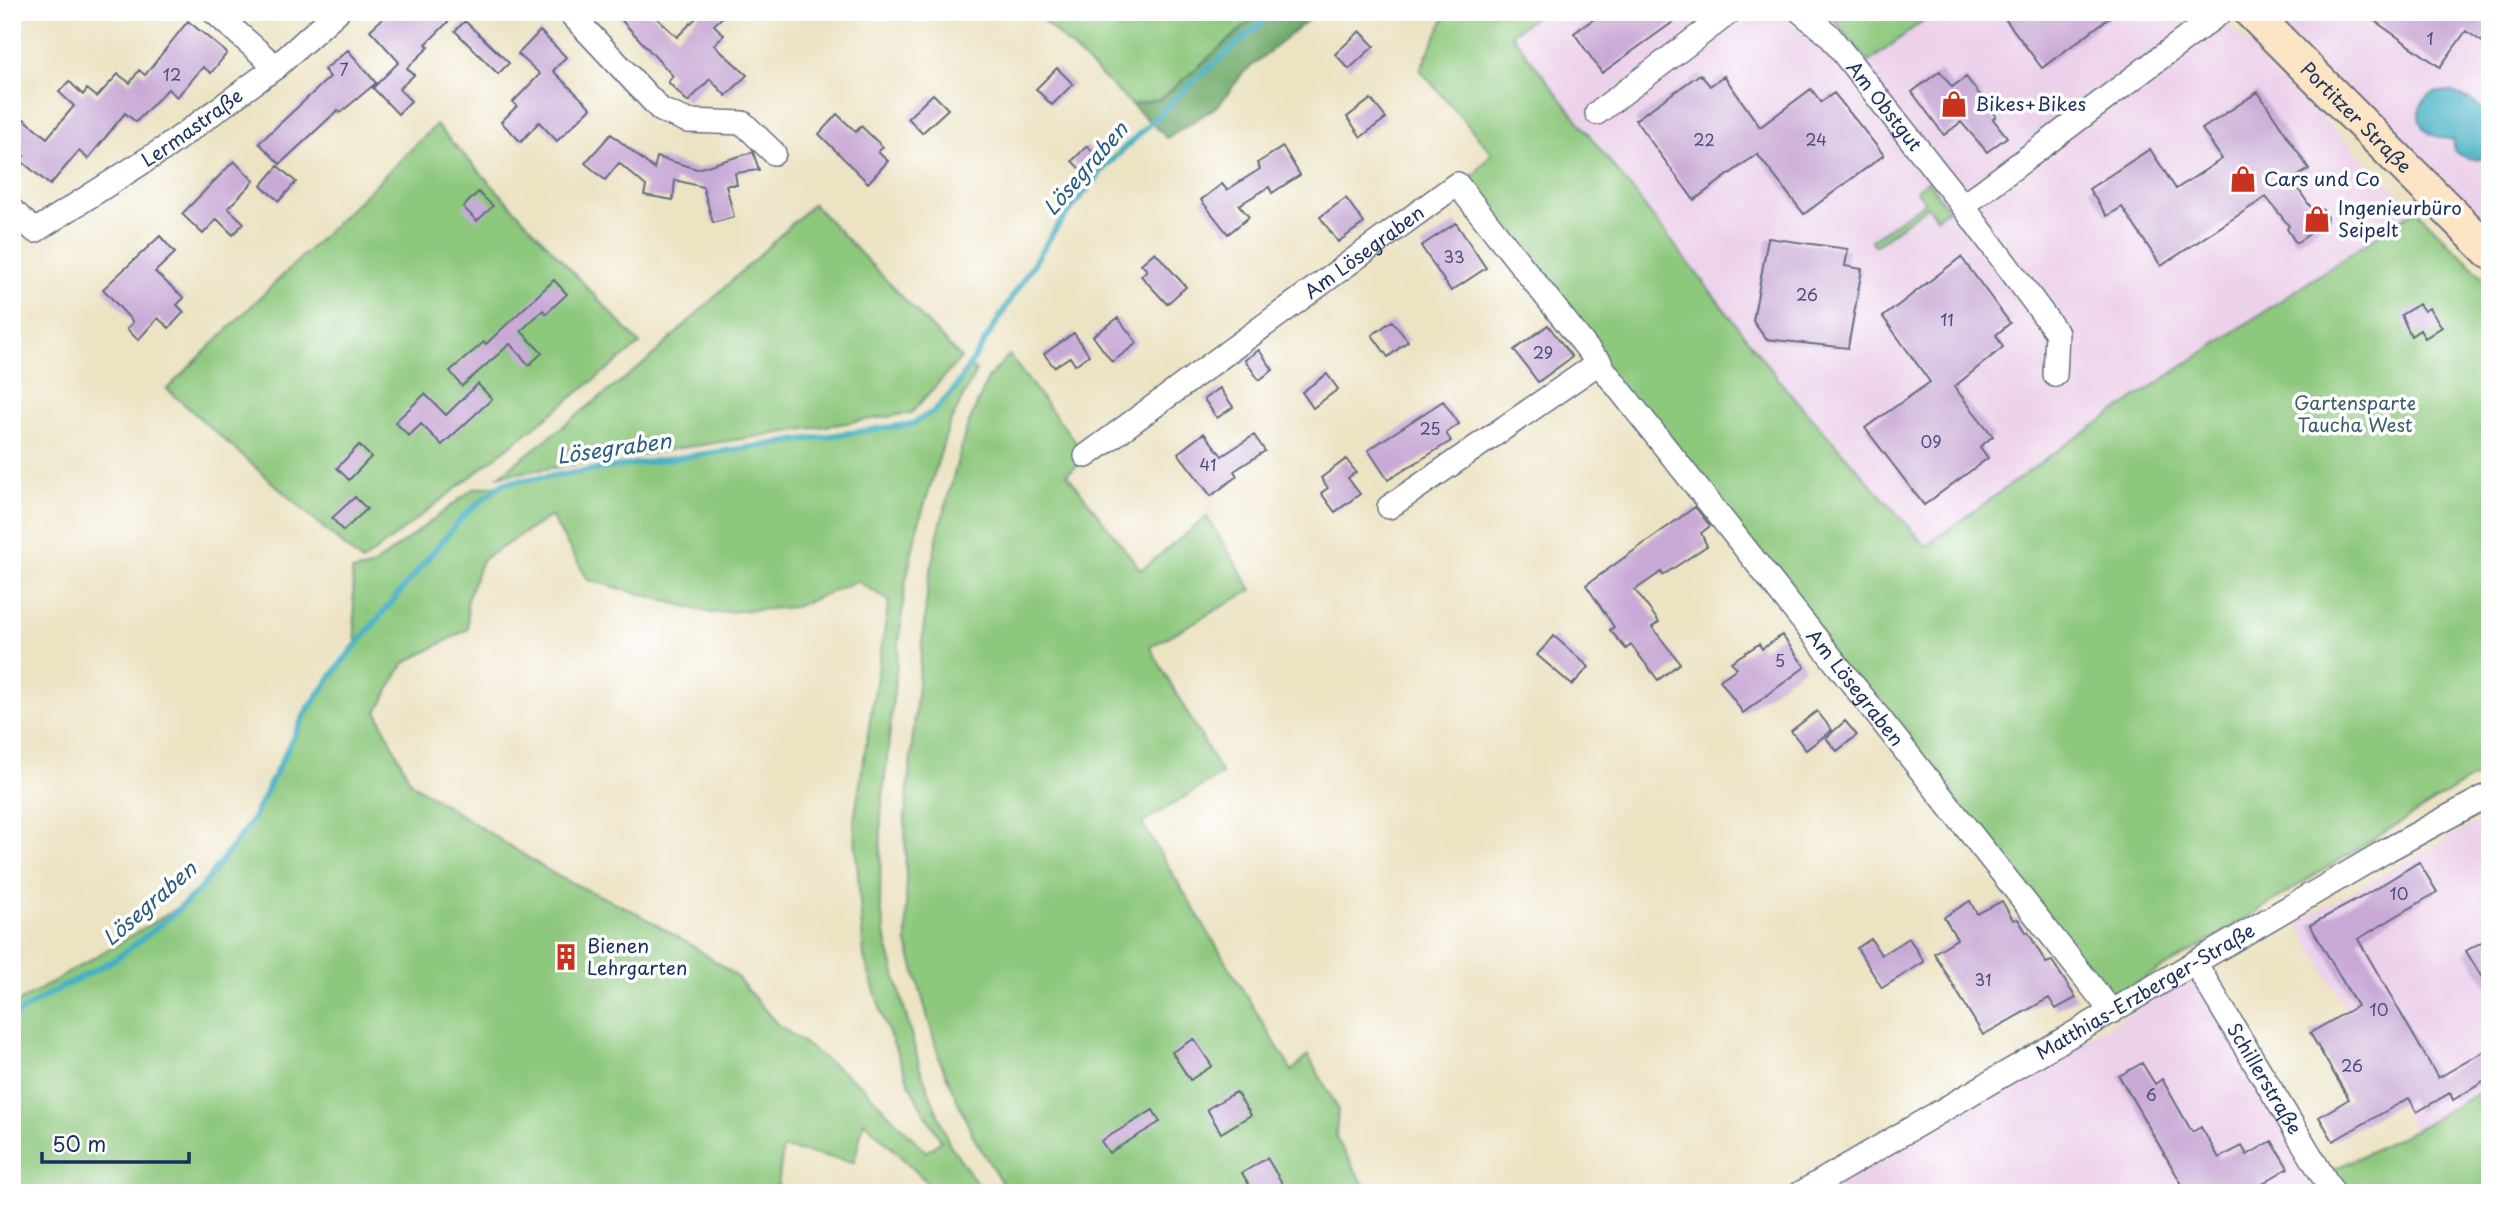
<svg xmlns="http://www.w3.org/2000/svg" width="2502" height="1205" font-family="'Playpen Sans',sans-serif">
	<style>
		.built { fill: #ecd1ea }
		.green { fill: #8dc87d; stroke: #547c6e; stroke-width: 2; fill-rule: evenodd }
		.forest { fill: #72ac6c; stroke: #466e65; stroke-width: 2 }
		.water { fill: #45b0c3; stroke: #307090; stroke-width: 2 }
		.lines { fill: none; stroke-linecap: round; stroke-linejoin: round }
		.stream { stroke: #45b0c3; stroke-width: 6 }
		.building { fill: #c9aad6 }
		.street-casing { stroke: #646e81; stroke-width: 26 }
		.secondary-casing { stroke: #646e81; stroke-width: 37 }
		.street { stroke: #fff; stroke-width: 23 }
		.secondary { stroke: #fce5c4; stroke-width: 33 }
		.labels { text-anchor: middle; stroke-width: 7; stroke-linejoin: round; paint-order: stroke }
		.number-label { font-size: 16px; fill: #464e7c }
		.poi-label { font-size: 19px; fill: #1b2f5e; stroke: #fff; text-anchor: start }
		.street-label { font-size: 19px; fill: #1b2f5e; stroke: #fff }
		.park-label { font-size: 19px; fill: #3d5d67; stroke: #fff }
		.water-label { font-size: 21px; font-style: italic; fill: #2a5c81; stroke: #fff }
	</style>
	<rect width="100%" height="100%" fill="#fff"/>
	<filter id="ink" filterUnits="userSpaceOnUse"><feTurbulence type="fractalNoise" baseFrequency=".0143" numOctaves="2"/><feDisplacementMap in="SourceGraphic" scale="14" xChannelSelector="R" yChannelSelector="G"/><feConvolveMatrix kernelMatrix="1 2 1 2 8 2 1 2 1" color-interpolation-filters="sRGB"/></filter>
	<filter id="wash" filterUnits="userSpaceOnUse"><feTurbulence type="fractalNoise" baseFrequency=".00686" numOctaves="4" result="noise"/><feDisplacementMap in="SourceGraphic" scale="28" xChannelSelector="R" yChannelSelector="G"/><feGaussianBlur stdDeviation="1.57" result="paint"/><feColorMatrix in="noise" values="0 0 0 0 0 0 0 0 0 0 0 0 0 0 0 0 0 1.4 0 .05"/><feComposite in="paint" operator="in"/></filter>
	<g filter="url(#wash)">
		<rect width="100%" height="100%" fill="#ece3c3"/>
		<path class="built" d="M1542 12H1828L1869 62 1934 12H2211L2226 27H2231L2416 210 2061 448 1926 547 1787 390 1511 34Z
			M2266 12H2490V230Z
			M2490 815V1086L2414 1130 2297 922Z
			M2196 975 2325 1193H1823L2109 1026Z"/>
		<path class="green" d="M1261 12 1161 99 1132 105 1035 13Z
			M1447 12H1542L1511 34 1787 390 1926 546 2061 448 2416 210 2490 284V770L2471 779 2191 952 2103 1001 1459 193 1492 153 1420 70Z
			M1828 12H1934L1869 62Z
			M436 125 640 344 362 562 167 389Z
			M1928 181 1948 209 1937 218 1927 206 1875 246 1871 240 1925 202 1916 190Z
			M813 204 961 358 911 413 499 476 648 360Z
			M1009 355 1087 457 1067 474 1141 570 1207 517 1252 590 1150 647 1222 774 1142 823 1292 1071 1308 1055 1338 1109 1336 1138 1369 1193H1008L974 1138 940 1061 907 943 905 817 928 584 938 534 965 433 988 378Z
			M971 367 976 371 949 425 917 529 905 585 881 816 880 903 887 944 920 1068 949 1143 984 1193H938L864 1121 854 1162 783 1148 777 1193H12V1006L181 906 224 861 255 816 312 705 356 644 352 571 371 567 473 489 622 465 913 425C938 407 954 393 971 367ZM551 516 588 580 711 613 795 607 857 581 889 601 854 821 864 957 885 1024 914 1094 941 1141 926 1152 863 1087 776 1023 735 975 693 946 633 911 557 876 411 783 377 712 403 664 468 629 467 600 482 560Z
			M2490 1086V1193H2343L2331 1171 2414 1130Z"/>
		<path class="forest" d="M1261 12H1318L1243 73 1219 105 1167 138 1132 105 1161 99Z"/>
		<path class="water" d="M2451 91 2472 101 2490 114V157C2476 160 2467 160 2455 152L2453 140C2446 138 2437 138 2431 134 2416 126 2415 107 2429 96 2434 91 2444 92 2451 91Z"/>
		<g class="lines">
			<path class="stream" d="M12 1017 49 994 116 959 169 918 201 888 252 820 306 712 342 662 464 515 503 483 912 424 934 411 954 390 1056 228 1104 168 1191 84 1274 12"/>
		</g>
		<g id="blocks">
			<path class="building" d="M390 12H458L426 44 429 47 407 68 414 75 399 89 411 101 398 114 373 88 399 62 370 30Z
				M614 12H650L677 37 702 12H728L714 25 724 35 714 45 747 75 726 96 710 79 688 102 668 82 673 76Z
				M1612 12H1687L1602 73 1574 33 1601 14 1604 19Z
				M2000 12H2117L2042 68Z
				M2362 12H2490V47L2466 31 2440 67Z
				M188 21 227 53 211 73 203 67 177 97 168 89 136 122 125 113 88 159 79 151 50 185 20 160 24 156 12 146V133L24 119 47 138 74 106 59 92 69 81 83 95 87 89 97 97 118 74 130 83 139 70 145 75Z
				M465 21 509 63 498 74 455 31Z
				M540 31 566 57 553 71 591 108 557 141 539 122 521 142 501 122 517 106 513 102 540 74 518 54Z
				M1360 31 1374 46 1349 69 1335 54Z
				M348 50 376 83 340 113 338 110 280 164 259 143 330 77 324 70Z
				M1057 68 1073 84 1052 105 1036 89Z
				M1940 71 1952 87 1966 77 1996 116 1993 119 2007 137 1987 152 1961 122 1944 135 1912 92Z
				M1700 74 1710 86 1724 76 1760 127 1811 89 1821 102 1834 93 1884 155 1804 214 1757 154 1694 200 1635 120Z
				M2258 92 2309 169 2292 180 2312 209H2322L2327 217 2326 223 2296 243 2287 229 2289 226 2266 197 2161 266 2122 207 2107 216 2089 189 2150 149 2176 189 2222 159 2202 129Z
				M933 94 948 109 922 133 908 118Z
				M1371 99 1386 118 1361 137 1347 117Z
				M837 114 856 132 861 126 883 147 878 152 888 161 868 183 819 134Z
				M611 134 654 169 657 157 697 169 753 152 759 170 735 173 737 185H726L734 217 713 223 703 187 675 180 673 200 644 195 646 186 619 163 605 180 585 163Z
				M1087 146 1100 159 1085 174 1072 161Z
				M1283 147 1300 175 1272 193 1269 187 1239 205 1249 217 1228 234 1201 200 1222 184 1227 190 1260 169 1257 163Z
				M234 161 254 181 228 208 244 223 233 235 217 219 203 234 182 214Z
				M278 166 296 182 279 201 261 186Z
				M478 192 493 206 477 221 463 207Z
				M1346 198 1364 223 1338 242 1320 217Z
				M1456 223 1486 268 1451 291 1421 246Z
				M160 236 175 253 155 272 184 298 177 305 184 312 169 328 158 318 138 340 127 329 133 322 103 289Z
				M1768 238 1848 249 1845 266 1862 269 1848 348 1766 339 1753 321Z
				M1155 252 1186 287 1167 304 1141 276 1147 270 1141 264Z
				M1961 257 2010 323 1996 335 2003 347 1954 387 1993 436 1980 447 1988 458 1924 505 1865 428 1930 382 1883 317Z
				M554 280 567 294 546 314 543 310 521 331 542 353 529 365 510 344 462 386 450 371 484 342 486 344Z
				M2419 304 2424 311 2429 308 2442 327 2425 338 2420 330 2411 336 2401 315Z
				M1118 318 1137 343 1112 362 1093 336Z
				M1392 321 1408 341 1388 357 1372 335Z
				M1548 325 1572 357 1538 382 1514 350Z
				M1074 333 1089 355 1075 365 1070 357 1054 367 1044 354Z
				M1259 350 1273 370 1259 380 1245 360Z
				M1327 374 1338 389 1313 408 1302 392Z
				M478 384 492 399 442 445 421 424 409 436 395 422 425 394 446 415Z
				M1220 388 1233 407 1217 418 1204 399Z
				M1443 401 1459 424 1446 433 1451 441 1388 480 1368 450Z
				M1204 433 1222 456 1254 435 1265 451 1234 471 1237 476 1211 496 1178 453Z
				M359 445 371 457 349 480 337 468Z
				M1346 459 1356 472 1348 478 1360 494 1335 512 1321 493 1328 488 1321 478Z
				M355 497 367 509 343 531 332 518Z
				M1695 507 1710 526 1701 533 1707 546 1663 575 1661 572 1635 590 1659 622 1652 627 1680 663 1658 680 1631 645 1626 649 1610 630 1614 627 1586 585Z
				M1782 635 1805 667 1743 713 1720 680 1737 668 1731 662 1759 644 1762 649Z
				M1554 636 1589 667 1572 685 1537 655Z
				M1817 711 1832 730 1806 750 1791 731Z
				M1845 721 1857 735 1837 751 1826 738Z
				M2419 862 2437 892 2358 939 2438 1078 2490 1048V1078L2453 1100 2450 1093 2417 1112 2409 1098 2333 1141 2319 1117 2349 1099 2310 1033 2357 1006 2310 925 2362 897Z
				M1970 901 1977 914 2002 901 2013 920 2018 919 2026 932H2028L2046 963 2052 961 2076 998 2056 1009 2049 998 1983 1035 1934 953 1957 939 1944 917Z
				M2490 937V991L2466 951Z
				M1909 938 1924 962 1882 988 1857 948 1871 939 1881 955Z
				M1194 1039 1212 1066 1190 1080 1172 1052Z
				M2142 1063 2155 1084 2162 1079 2192 1132 2201 1127 2219 1158 2242 1146 2247 1155 2272 1141 2288 1168 2246 1193H2187L2119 1076Z
				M1236 1092 1251 1115 1221 1133 1207 1109Z
				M1153 1110 1160 1122 1109 1153 1101 1141Z
				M1267 1158 1282 1183 1266 1193H1254L1242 1173Z"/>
		</g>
	</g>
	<g filter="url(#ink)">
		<use href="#blocks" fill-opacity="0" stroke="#646e81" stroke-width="2"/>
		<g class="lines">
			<defs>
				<g id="street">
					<path d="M214 12 276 67"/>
					<path d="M569 12 661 110 688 121 743 123 774 153"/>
					<path id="s1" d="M1801 12 1829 35 1963 206 2057 333 2055 375"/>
					<path d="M1597 113 1730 12"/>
					<path d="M1963 206 2221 12"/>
					<path id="s2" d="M12 210 35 231 165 148 276 67 337 12"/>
					<path id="s3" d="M1086 456 1457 184 2112 1012"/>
					<path d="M1389 507 1600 362"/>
					<path id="s4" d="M2195 963 2333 1193"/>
					<path id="s5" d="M1801 1193 2389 849 2490 794"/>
				</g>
				<g id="secondary">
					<path id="s6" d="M2251 12 2490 252"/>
				</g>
			</defs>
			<use href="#street" class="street-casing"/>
			<use href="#secondary" class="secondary-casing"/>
			<use href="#street" class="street"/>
			<use href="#secondary" class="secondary"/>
		</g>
	</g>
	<defs>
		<symbol id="shop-bare" viewBox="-9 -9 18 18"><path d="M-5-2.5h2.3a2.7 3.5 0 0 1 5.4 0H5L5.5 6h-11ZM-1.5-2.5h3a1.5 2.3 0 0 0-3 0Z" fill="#c8321e" stroke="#fff" stroke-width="2.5" paint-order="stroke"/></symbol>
		<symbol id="building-bare" viewBox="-9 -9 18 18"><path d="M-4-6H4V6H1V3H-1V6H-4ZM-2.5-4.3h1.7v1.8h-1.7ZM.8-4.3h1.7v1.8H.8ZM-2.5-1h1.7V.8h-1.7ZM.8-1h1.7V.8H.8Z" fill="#c8321e" stroke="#fff" stroke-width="2.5" paint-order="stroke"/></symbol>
	</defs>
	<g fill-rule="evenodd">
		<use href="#shop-bare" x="1935" y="85" width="38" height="38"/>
		<use href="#shop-bare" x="2224" y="160" width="38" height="38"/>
		<use href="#shop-bare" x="2298" y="200" width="38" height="38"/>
		<use href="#building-bare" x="547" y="938" width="38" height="38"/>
	</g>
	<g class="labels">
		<g class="number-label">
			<text x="2430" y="45">1</text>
			<text x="344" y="76">7</text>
			<text x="172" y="81">12</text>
			<text x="1704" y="146">22</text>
			<text x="1816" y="146">24</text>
			<text x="1454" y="263">33</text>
			<text x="1807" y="301">26</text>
			<text x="1947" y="326">11</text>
			<text x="1543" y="359">29</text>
			<text x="1430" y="435">25</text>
			<text x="1931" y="448">09</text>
			<text x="1208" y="471">41</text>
			<text x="1780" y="667">5</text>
			<text x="2399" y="900">10</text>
			<text x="1983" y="986">31</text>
			<text x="2379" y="1016">10</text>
			<text x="2352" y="1072">26</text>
			<text x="2151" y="1101">6</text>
		</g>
		<g class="poi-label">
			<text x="1975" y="111">Bikes+Bikes</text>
			<text x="2264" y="186">Cars und Co</text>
			<text x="2338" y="215">Ingenieurbüro<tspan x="2338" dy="22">Seipelt</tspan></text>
			<text x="587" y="953">Bienen<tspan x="587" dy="22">Lehrgarten</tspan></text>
		</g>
		<g class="street-label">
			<text dy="7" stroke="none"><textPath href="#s1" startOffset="126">Am Obstgut</textPath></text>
			<text dy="7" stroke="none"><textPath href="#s6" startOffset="149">Portitzer Straße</textPath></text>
			<text dy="7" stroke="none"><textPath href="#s2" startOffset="219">Lermastraße</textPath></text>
			<text dy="7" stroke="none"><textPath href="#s3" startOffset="345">Am Lösegraben</textPath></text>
			<text dy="7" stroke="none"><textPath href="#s3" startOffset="1102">Am Lösegraben</textPath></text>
			<text dy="7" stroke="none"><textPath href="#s5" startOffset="399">Matthias-Erzberger-Straße</textPath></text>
			<text dy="7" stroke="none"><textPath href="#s4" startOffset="135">Schillerstraße</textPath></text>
		</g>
		<g class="park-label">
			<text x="2355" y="410">Gartensparte<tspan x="2355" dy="22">Taucha West</tspan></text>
		</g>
		<g class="water-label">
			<text transform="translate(1086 169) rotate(-49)" y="7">Lösegraben</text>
			<text transform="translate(614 449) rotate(-8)" y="7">Lösegraben</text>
			<text transform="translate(150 904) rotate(-41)" y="7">Lösegraben</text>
		</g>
	</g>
	<rect width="2502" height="1205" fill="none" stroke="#fff" stroke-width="42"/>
	<path d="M42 1152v10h147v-10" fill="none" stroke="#1b2f5e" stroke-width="3.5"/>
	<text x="52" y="1152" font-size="21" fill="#1b2f5e" stroke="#ffffff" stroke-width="5" paint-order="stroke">50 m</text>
</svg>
